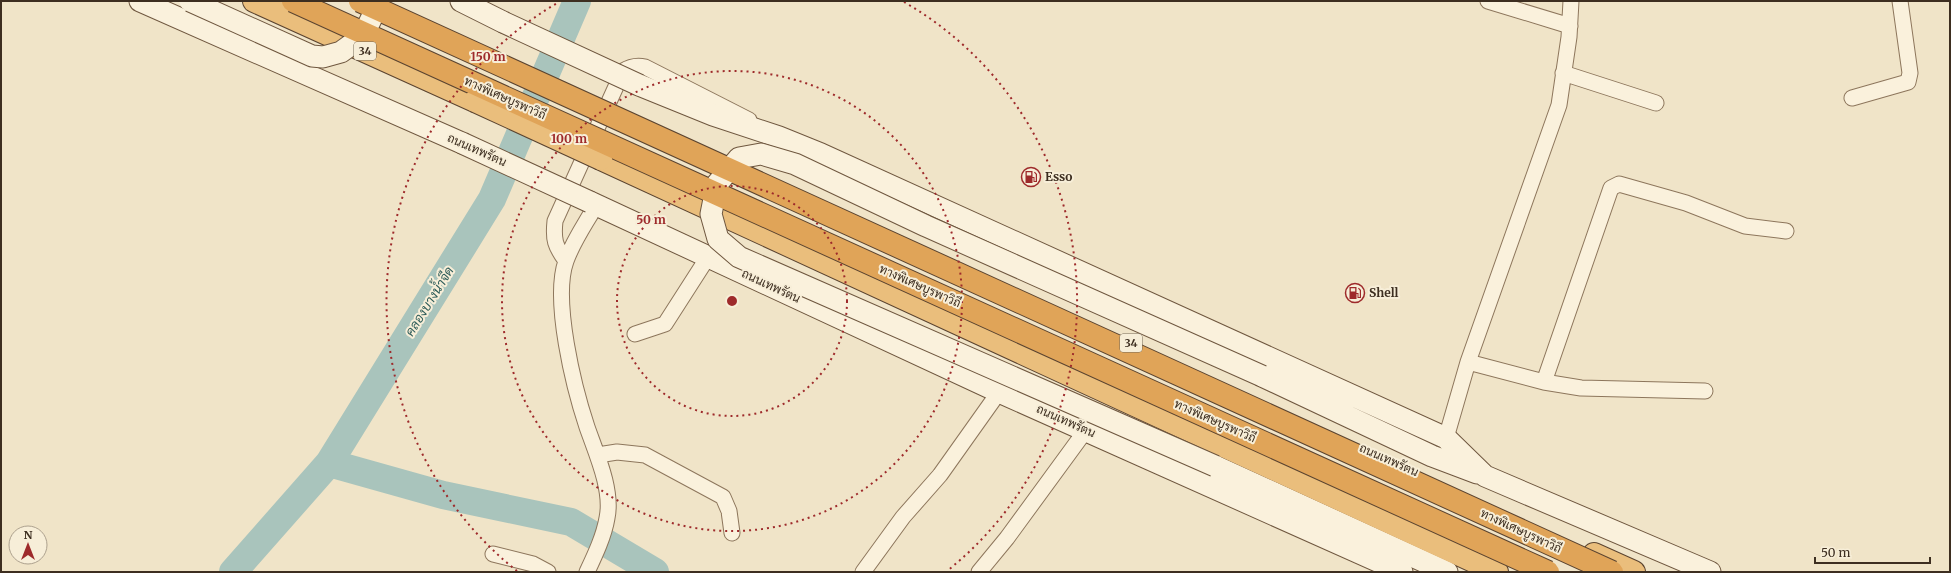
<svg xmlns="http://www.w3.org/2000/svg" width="1951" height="573" font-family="Merriweather,Sarabun,serif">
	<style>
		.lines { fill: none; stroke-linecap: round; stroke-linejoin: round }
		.river { stroke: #a9c4bc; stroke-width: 28 }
		.minor-casing { stroke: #8d765c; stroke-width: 17 }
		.secondary-casing { stroke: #6f573f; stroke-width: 23 }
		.trunk-casing { stroke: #5b4430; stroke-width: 24 }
		.minor { stroke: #faf1dc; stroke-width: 15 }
		.secondary { stroke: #faf1dc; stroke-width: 21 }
		.trunk { stroke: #eabe7c; stroke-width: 22 }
		.secondary-bridge-casing { stroke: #6f573f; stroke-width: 23; stroke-linecap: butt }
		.trunk-bridge-casing { stroke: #5b4430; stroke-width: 24; stroke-linecap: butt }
		.motorway-bridge-casing { stroke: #5b4430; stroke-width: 24; stroke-linecap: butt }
		.secondary-bridge { stroke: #faf1dc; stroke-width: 21 }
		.trunk-bridge { stroke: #eabe7c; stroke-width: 22 }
		.motorway-bridge { stroke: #e0a458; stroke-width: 22 }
		.ring { fill: none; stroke: #9e2a2b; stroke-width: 2; stroke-dasharray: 2 4 }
		.labels { text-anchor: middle; stroke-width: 4; stroke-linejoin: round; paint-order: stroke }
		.shield { fill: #f7eed8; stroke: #756857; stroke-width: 1 }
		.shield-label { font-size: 11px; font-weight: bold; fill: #3d2e20 }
		.street-label { font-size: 12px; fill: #3d2e20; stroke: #f7eed8 }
		.poi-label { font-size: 12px; font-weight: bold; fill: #3d2e20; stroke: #f7eed8; text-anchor: start }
		.water-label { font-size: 13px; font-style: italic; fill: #2f5d5a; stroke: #f7eed8 }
		.centre { fill: #9e2a2b; stroke: #f7eed8; stroke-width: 2 }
		.ring-label { font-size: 12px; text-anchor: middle; font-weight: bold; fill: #9e2a2b; stroke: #f7eed8; stroke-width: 4; stroke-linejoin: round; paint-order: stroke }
	</style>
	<rect width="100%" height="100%" fill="#f0e4c8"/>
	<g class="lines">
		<path class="river" d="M329 463 443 495 571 522 655 572
			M233 572 329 463 492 199 577 1"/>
		<defs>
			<path id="minor" d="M1488 1 1570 26
				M1563 73 1656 103
				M1852 98 1908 82 1910 73 1900 1
				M566 261C555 246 553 240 555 221L623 71C631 66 637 65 645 67L749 120
				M635 334 665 324 708 257
				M1468 362 1544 382 1581 388 1705 391
				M1544 382 1611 188 1619 184 1686 203 1745 226 1786 231
				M1446 438 1468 362 1559 105 1569 37 1571 1
				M598 455 617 452 645 455 723 497 729 511 732 533
				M493 554 533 564 548 572
				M587 572C595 555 604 536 607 518 613 490 596 453 587 427 574 388 552 300 566 261 573 241 586 223 596 205
				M863 572 903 517 940 475 999 392
				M979 572 1007 538 1086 430"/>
			<path id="secondary" d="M140 1 462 143
				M461 1 503 22
				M639 85 713 115 779 137 821 154 1446 438 1485 476 1710 572
				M590 202 999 392 1402 572
				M1262 376 1432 456 1477 473
				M1215 466 1447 572"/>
			<path id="trunk" d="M254 1 475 101
				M601 159 1497 572
				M1594 554 1634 572"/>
		</defs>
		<use href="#minor" class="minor-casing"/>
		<use href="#secondary" class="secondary-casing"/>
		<use href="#trunk" class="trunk-casing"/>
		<use href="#minor" class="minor"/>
		<use href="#secondary" class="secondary"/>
		<use href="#trunk" class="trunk"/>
		<defs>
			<path id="secondary-bridge" d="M190 1 312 56 323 57 341 52 363 36 373 15V1
				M503 22 639 85
				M462 143 590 202
				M1215 466 739 257 718 239 711 214 717 184 739 158 761 154 795 164 926 226 1262 376"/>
			<path id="trunk-bridge" d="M475 101 601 159"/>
			<path id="motorway-bridge" d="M293 1 1548 572
				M360 1 1612 572"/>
		</defs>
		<use href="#secondary-bridge" class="secondary-bridge-casing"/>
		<use href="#trunk-bridge" class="trunk-bridge-casing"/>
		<use href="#motorway-bridge" class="motorway-bridge-casing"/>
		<use href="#secondary-bridge" class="secondary-bridge"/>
		<use href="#trunk-bridge" class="trunk-bridge"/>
		<use href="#motorway-bridge" class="motorway-bridge"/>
	</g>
	<g class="ring">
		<circle cx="732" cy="301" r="115"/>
		<circle cx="732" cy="301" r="230"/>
		<path d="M517 571A345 345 0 0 1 559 2M904 2A345 345 0 0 1 947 571"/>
	</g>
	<defs>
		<symbol id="fuel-ring" viewBox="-11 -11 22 22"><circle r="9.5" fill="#f7eed8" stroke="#9e2a2b" stroke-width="1.5"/><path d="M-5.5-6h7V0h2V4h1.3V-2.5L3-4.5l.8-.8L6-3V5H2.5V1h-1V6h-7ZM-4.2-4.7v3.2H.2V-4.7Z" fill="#9e2a2b"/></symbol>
	</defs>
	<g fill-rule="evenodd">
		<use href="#fuel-ring" x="1020" y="166" width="22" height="22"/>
		<use href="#fuel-ring" x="1344" y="282" width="22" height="22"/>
	</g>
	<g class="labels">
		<g class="shield">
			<rect x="354" y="42" width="22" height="18" rx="3"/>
			<rect x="1120" y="334" width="22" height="18" rx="3"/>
		</g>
		<g class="shield-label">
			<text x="365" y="55">34</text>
			<text x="1131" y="347">34</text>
		</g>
		<g class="street-label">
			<text transform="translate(505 98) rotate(24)" y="4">ทางพิเศษบูรพาวิถี</text>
			<text transform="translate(477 150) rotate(24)" y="4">ถนนเทพรัตน</text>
			<text transform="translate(771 286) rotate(25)" y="4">ถนนเทพรัตน</text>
			<text transform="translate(920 286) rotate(24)" y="4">ทางพิเศษบูรพาวิถี</text>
			<text transform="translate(1066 421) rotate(24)" y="4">ถนนเทพรัตน</text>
			<text transform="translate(1215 421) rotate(24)" y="4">ทางพิเศษบูรพาวิถี</text>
			<text transform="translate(1389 460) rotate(24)" y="4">ถนนเทพรัตน</text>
			<text transform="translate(1521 531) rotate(25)" y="4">ทางพิเศษบูรพาวิถี</text>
		</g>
		<g class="poi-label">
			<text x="1045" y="181">Esso</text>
			<text x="1369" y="297">Shell</text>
		</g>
		<g class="water-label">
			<text transform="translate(429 301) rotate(-58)" y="5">คลองบางน้ำจืด</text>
		</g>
	</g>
	<circle cx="732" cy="301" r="6" class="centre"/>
	<g class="ring-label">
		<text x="488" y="61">150 m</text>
		<text x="569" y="143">100 m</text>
		<text x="651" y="224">50 m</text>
	</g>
	<rect width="1951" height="573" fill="none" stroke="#3d2e20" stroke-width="4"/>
	<g transform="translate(28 545)"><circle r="19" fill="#f7eed8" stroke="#ada18e"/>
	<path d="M0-3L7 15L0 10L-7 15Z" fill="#9e2a2b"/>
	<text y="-6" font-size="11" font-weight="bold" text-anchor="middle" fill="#3d2e20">N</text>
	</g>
	<path d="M1815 557v6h115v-6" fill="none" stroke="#3d2e20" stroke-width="2"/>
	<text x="1821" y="557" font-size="12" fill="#3d2e20" stroke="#f7eed8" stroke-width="3" paint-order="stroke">50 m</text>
</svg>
